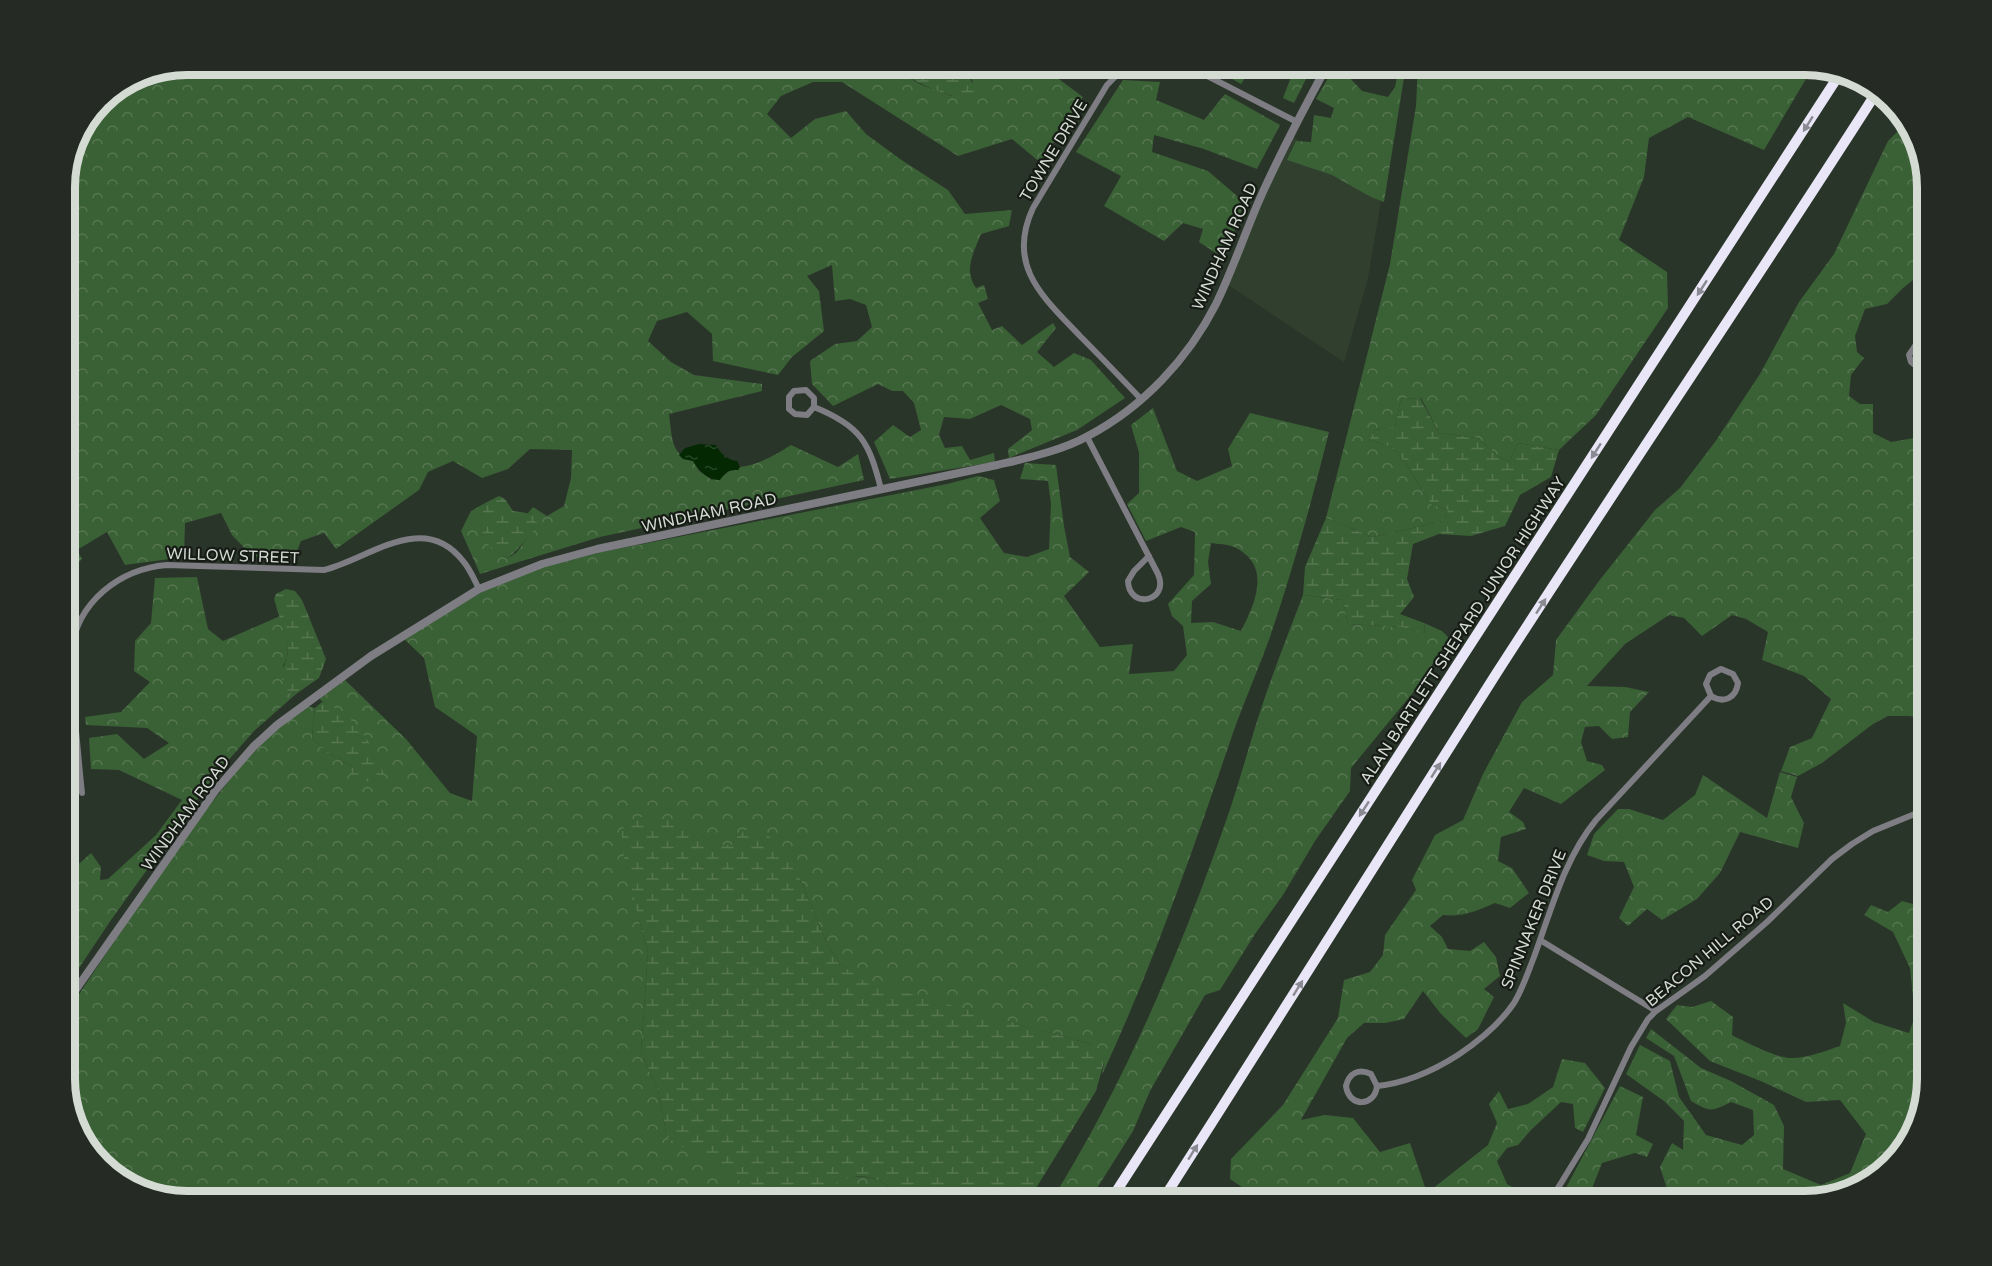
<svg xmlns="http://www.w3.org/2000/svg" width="1992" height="1266" font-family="'Varela Round',sans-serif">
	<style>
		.built { fill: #303f2e }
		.forest { fill: url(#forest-crowns); fill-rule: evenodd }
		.wetland { fill: url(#wetland-marsh) }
		.water { fill: url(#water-ripples) }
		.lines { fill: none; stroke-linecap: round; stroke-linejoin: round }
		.minor { stroke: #7e7d84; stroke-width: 6 }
		.tertiary { stroke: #7e7d84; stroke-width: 8 }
		.motorway { stroke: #e9e6f8; stroke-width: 10 }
		.oneway { fill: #8a8b92 }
		.labels { text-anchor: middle; stroke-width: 4.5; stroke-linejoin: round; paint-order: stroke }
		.street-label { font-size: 16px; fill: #d4dbd3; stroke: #161b15 }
		.rim { fill: none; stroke: #d4dbd3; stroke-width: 8 }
	</style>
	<defs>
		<pattern id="forest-crowns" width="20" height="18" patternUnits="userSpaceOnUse" patternTransform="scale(1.5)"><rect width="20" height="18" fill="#3a6035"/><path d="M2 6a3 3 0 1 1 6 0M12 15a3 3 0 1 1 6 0" fill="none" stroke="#567651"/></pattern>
		<pattern id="wetland-marsh" width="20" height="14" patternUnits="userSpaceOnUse" patternTransform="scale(1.5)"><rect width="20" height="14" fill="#3a6035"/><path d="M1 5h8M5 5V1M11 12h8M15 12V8" fill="none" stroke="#567651"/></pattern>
		<pattern id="water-ripples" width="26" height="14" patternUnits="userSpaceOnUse" patternTransform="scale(1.5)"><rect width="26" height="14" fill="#032802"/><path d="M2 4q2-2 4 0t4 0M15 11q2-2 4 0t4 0" fill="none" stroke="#274726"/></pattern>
	</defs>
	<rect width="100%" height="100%" fill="#2a3529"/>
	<path class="built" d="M1293 137 1383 189 1368 278 1344 362 1227 284 1263 200Z"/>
	<path class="forest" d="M187 64H883L922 85 952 96 973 82 963 65H1040L1083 97 1060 130 1042 164 1012 139 958 156 842 82H813L781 96 767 114 791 138 815 119 846 111 866 134 900 159 948 190 965 214 1012 210 1009 226 981 234C974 252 963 270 976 288L984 285 988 299 978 303 992 330 1002 326 1022 345 1053 323 1056 328 1037 352 1054 367 1074 353 1091 360 1125 398 1077 430 1009 458 1008 449 1032 430 1030 419 1001 405 970 419 944 417 939 435 945 448 962 446 970 460 994 453 995 462 890 479 874 442 893 425 910 437 921 430 914 403 903 391H892L878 384 833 406 812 384 810 361 835 344 857 341 872 327 866 305 850 299 835 301 832 265 807 276 819 291 824 331 792 357 778 375 713 361 712 334 687 312 657 321 648 341 671 362 694 375 762 384V391L669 414C672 434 670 456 693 461L699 471 712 480 723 476 730 470H738L740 467C759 465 775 455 791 445L838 467 858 454 864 480 600 537 480 574 461 531 471 511 485 503C478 532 481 544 508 558L516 553 535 528 533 514 528 513 533 507 547 516 564 506 571 478 572 450 530 449 508 469 482 478 453 461 428 472 419 490 336 549 324 533 301 541 295 556 253 557 232 535 221 513 185 523 184 557 125 565 107 532 77 550 82 559 65 575V179L77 133 101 100 140 74Z
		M1805 64 1813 67 1764 150 1688 117 1649 138 1644 177 1619 240 1667 272 1668 308 1596 415 1559 450 1518 443 1509 462 1498 456 1478 438 1439 433 1421 398 1401 399 1395 427 1375 430 1369 440 1391 447 1405 462 1431 504 1448 510 1443 521 1373 537 1326 518 1390 264 1416 106 1418 65Z
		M1223 65V64L1254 65 1241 84 1220 72Z
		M1268 65H1313L1294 103 1283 98 1291 77Z
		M1404 65H1406L1384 202 1371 197 1332 175 1287 160 1296 141 1311 142 1314 115 1331 118 1334 108 1316 99 1331 73 1348 76 1362 91 1388 97 1395 87 1397 77 1402 76Z
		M1123 80 1160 82 1156 100 1204 120 1225 94 1280 125 1257 169 1204 149 1154 135 1152 152 1208 171 1244 202 1225 259 1199 242 1203 229 1183 223 1164 241 1104 206 1121 176 1076 152Z
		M1907 122 1911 126 1927 186V281L1918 276 1903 288 1887 304 1865 309 1855 336 1857 352 1864 358 1851 375 1849 396 1860 404H1873V433L1891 442 1914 438 1925 420 1927 422V721L1910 716H1888L1873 724 1822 763 1798 776 1781 771 1790 747 1812 738 1831 699 1804 676 1762 660 1768 632 1746 619 1732 615 1702 636 1684 618 1669 615 1625 644 1587 686 1625 687 1649 692 1630 712 1628 737 1612 739 1599 726 1585 727 1581 742 1587 761 1602 765 1605 770 1561 804 1524 788 1509 812 1523 822 1526 829 1501 837 1498 861 1512 868 1529 893 1510 908 1495 903C1477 911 1463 917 1443 915L1430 926 1442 937 1448 949 1470 951 1484 942 1496 957 1500 976 1484 989 1494 997 1478 1029 1466 1038 1441 1014 1423 991 1404 1019 1385 1023H1364L1347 1038 1301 1120 1325 1115 1353 1118 1380 1152 1410 1143 1427 1193 1488 1145 1497 1123 1489 1104 1499 1091 1508 1109 1528 1104 1553 1087 1562 1059 1585 1063 1605 1088 1583 1132 1575 1128 1573 1104 1561 1102 1531 1130 1518 1145 1507 1148 1497 1161 1507 1184 1537 1201H1263L1230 1179 1231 1159 1283 1105 1338 1018 1344 980 1370 972 1383 955 1385 935 1416 890 1412 880 1435 835 1463 820 1483 774 1522 702 1553 675 1556 640 1599 581 1655 510 1680 488 1715 442 1760 374 1799 302 1834 254 1888 141Z
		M1153 408 1177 471 1197 481 1232 466 1228 449 1250 413 1329 432C1312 501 1293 569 1270 637 1259 668 1245 699 1234 730 1194 847 1154 963 1102 1075L1104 1062 1091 1044 864 982 840 964 826 942 801 881 737 836 732 846 721 847 687 827 639 920 648 952 641 1052 658 1090 667 1138C683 1147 777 1198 787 1197 825 1195 849 1161 887 1185L891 1201H187L119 1181 81 1140 65 1087V1015L183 839 255 748 306 706 315 708 312 737 328 754 341 759 350 766 354 723C346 717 322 703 319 698L345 680 406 739 450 793 472 801 477 736 435 707 424 658 404 639 482 592 543 567 597 553 947 484 978 476 994 480 1000 501 980 518 1004 553 1027 557 1049 549 1051 504 1048 481 1020 479 1025 463 1056 465 1064 526 1070 557 1089 572 1064 596 1100 647 1133 644 1129 674 1174 671 1187 655 1183 626 1172 616 1168 604 1194 575 1195 532 1181 527 1146 541 1127 504 1139 493V453L1131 425ZM1211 543C1218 544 1227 544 1234 547 1272 565 1256 602 1241 631L1213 622 1191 623 1192 601 1211 584 1208 562Z
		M197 577 208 629 223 641 280 616 288 645 287 658 283 666 289 693 296 694 254 731 212 779 111 920 65 989V901L72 896 65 878V870L71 871 91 853 101 867 100 880 108 879 156 835 182 800 119 770 91 769 89 738 117 734 144 759 169 743 147 728 86 725 85 717 121 712 150 682 134 671 135 641 151 623 155 578Z
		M1303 595 1343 600 1348 624 1402 627 1425 634 1424 623 1442 631 1449 638 1420 684 1351 768 1350 791 1315 841 1283 895 1255 934 1220 990 1205 995 1150 1091 1133 1131 1089 1201H1051C1124 1085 1182 948 1227 818 1241 778 1251 737 1265 697 1277 662 1290 629 1303 595Z
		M1780 772 1797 777 1791 797 1804 823 1798 848 1740 832 1720 873 1697 899 1662 920 1647 909 1628 926 1619 918 1634 887 1624 862 1604 861 1587 855 1594 834 1618 809H1629L1663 820 1695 795 1703 775 1767 818Z
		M1902 901 1924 907 1927 902V1080L1907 1147 1866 1185 1806 1201H1659L1667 1189 1660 1167 1672 1143 1683 1150 1684 1121 1664 1101 1626 1074 1640 1045 1670 1061 1679 1097 1706 1135 1742 1145 1754 1135 1753 1110 1731 1102C1711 1112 1710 1112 1691 1101L1674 1056 1646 1038 1651 1029 1701 1068 1731 1081 1774 1105 1784 1126 1783 1169 1821 1185 1850 1173 1866 1134 1840 1100 1806 1102 1763 1082 1710 1061 1666 1019 1677 1005 1692 1007 1711 1001 1733 1017 1732 1035C1745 1042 1775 1057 1789 1058 1805 1059 1825 1051 1840 1046L1846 1023 1843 1003 1874 1022 1909 1033 1915 1016 1910 968 1893 932 1864 915 1871 905 1888 912Z
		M1620 1086 1643 1097 1636 1135 1653 1144 1647 1157 1635 1153 1602 1163 1587 1201H1559Z"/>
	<path class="wetland" d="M883 65H963L977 92 969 99C937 95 912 78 883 65Z
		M1420 398 1439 433 1478 438 1498 456 1509 462 1518 443 1559 450 1551 477 1520 495 1505 526 1471 536 1439 534 1413 544 1407 579 1414 597 1400 614 1424 623 1425 635 1402 627 1348 624 1343 600 1303 595 1305 567 1326 518 1373 537 1443 521 1448 510 1431 504 1405 462 1391 447 1369 440 1375 430 1395 427 1401 399Z
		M499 496 505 499 513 511 533 514C536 518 538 523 535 528 532 534 514 554 508 558 482 545 477 532 485 503Z
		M286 589 295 591 302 600 326 659 319 678 296 694 289 693 280 676 287 658 288 645 274 599 276 594Z
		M322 702C353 713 374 744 384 774L381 779 356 783 351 778 350 766 341 759 328 754 312 737 315 708Z
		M637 817C655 817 668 819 685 826 701 832 713 848 732 845L737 836 748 829 770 837 786 857 801 881 826 942 840 964 864 981 1091 1044 1101 1050 1104 1062 1096 1091 1028 1201H891L887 1185C855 1165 842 1184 812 1192 796 1196 782 1198 766 1196L667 1138 658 1090 641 1052 648 952 639 920 622 848V829Z"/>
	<path class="water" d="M699 444 716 445C721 454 727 460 737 461L740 467 738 470C728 470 726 472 720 480 709 481 698 470 693 461L683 459 679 455 685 448Z"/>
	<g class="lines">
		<path class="minor" d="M1133 64 1120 72 1107 85 1033 208C1006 266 1043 297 1080 336 1101 357 1121 378 1141 399
			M1184 64 1297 122
			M1927 347 1922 345 1915 346 1909 355 1911 362 1916 366 1927 365
			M814 407V398L806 390 794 391 789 397V409L795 414 807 415 814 407C861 426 869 442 881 489
			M1087 437 1158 574C1170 602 1129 610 1128 581L1134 571 1149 556
			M82 793C79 766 77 738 74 711 72 692 68 672 71 652 77 602 119 569 167 565L324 570C369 559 423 510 463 561 470 569 474 579 479 589
			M1540 940 1656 1011
			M1377 1086 1371 1074C1359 1068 1349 1073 1346 1086 1349 1108 1375 1107 1377 1086 1407 1083 1433 1071 1458 1055 1479 1041 1499 1025 1514 1003 1523 988 1528 972 1534 957 1551 911 1564 859 1596 820L1711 696C1724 704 1736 698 1738 683L1733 674 1721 669 1710 675 1706 684 1711 696
			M1550 1201 1588 1139 1631 1047 1648 1019 1656 1011 1705 976 1767 922 1832 859 1852 844 1873 831 1927 809"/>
		<path class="tertiary" d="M65 1005 215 791 253 747 277 725 371 656 479 589 542 564 597 549 997 465C1027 458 1061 451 1088 436 1143 407 1188 359 1216 304 1232 271 1244 236 1258 203 1279 155 1303 110 1328 64"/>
		<path class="motorway" d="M1110 1201 1839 75
			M1162 1201C1274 1026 1384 850 1496 674 1622 478 1753 286 1878 90"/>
	</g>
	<defs><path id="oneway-solid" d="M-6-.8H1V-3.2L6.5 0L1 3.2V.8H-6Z" transform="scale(1.5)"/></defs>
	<g class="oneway">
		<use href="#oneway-solid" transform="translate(1808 124) rotate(122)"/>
		<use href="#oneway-solid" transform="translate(1702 288) rotate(123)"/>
		<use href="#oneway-solid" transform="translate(1596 451) rotate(123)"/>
		<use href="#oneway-solid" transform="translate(1541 606) rotate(-57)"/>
		<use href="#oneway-solid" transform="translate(1436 770) rotate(-58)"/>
		<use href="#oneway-solid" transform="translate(1364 809) rotate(123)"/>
		<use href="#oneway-solid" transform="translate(1298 988) rotate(-58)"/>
		<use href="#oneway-solid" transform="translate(1193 1152) rotate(-58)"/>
	</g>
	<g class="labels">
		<g class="street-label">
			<text transform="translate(1053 150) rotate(-59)" y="6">TOWNE DRIVE</text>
			<text transform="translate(1224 246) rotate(-66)" y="6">WINDHAM ROAD</text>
			<text transform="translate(709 512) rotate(-12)" y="6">WINDHAM ROAD</text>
			<text transform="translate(233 555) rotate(2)" y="6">WILLOW STREET</text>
			<text transform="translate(1462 630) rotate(-57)" y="6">ALAN BARTLETT SHEPARD JUNIOR HIGHWAY</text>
			<text transform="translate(185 813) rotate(-54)" y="6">WINDHAM ROAD</text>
			<text transform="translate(1533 919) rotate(-68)" y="6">SPINNAKER DRIVE</text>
			<text transform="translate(1709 951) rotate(-40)" y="6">BEACON HILL ROAD</text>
		</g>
	</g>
	<path d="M0 0H1992V1266H0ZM187 75H1805A112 112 0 0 1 1917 187V1079A112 112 0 0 1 1805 1191H187A112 112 0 0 1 75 1079V187A112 112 0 0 1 187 75Z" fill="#252a24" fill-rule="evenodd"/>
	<path class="rim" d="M187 75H1805A112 112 0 0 1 1917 187V1079A112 112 0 0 1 1805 1191H187A112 112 0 0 1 75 1079V187A112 112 0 0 1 187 75Z"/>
</svg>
